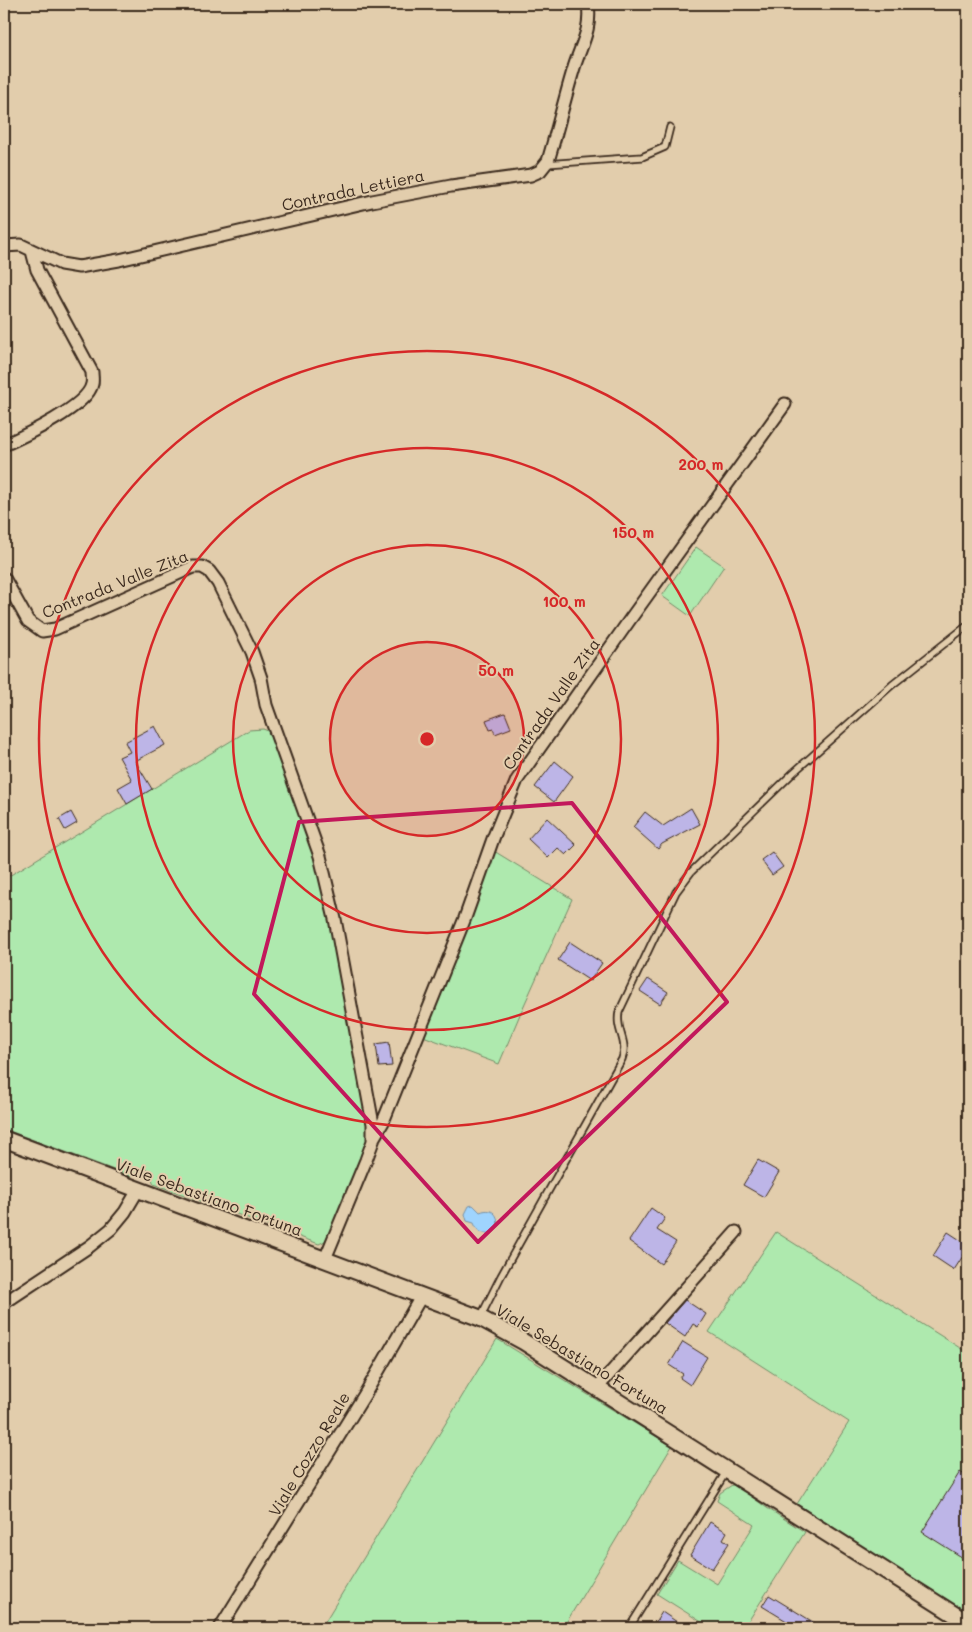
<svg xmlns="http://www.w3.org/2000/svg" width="972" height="1632" font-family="Mali,sans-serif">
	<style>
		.green { fill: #aee9ae; stroke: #748a66 }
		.water { fill: #9fd4fe; stroke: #7790a4 }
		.building { fill: #bdb5e7; stroke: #3b2a1e }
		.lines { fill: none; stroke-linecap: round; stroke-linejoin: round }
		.service-casing { stroke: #3b2a1e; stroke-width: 9 }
		.minor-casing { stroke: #3b2a1e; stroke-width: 15 }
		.tertiary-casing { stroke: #3b2a1e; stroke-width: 19 }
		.service { stroke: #e2cdac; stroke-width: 5.5 }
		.minor { stroke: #e2cdac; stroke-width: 11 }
		.tertiary { stroke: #e2cdac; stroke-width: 15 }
		.marked { fill: none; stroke: #c2185b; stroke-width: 4; stroke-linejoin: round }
		.ring { fill: none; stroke: #d62828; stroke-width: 2.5 }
		.labels { text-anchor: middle; stroke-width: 4; stroke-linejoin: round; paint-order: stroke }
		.street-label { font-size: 16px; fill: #3b2a1e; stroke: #e2cdac }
		.centre { fill: #d62828; stroke: #e2cdac; stroke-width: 2.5 }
		.ring-label { font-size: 15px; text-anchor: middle; font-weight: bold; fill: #d62828; stroke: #e2cdac; stroke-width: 4; stroke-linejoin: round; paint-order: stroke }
	</style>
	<rect width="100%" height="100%" fill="#e2cdac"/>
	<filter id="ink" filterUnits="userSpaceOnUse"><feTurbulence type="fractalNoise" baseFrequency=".02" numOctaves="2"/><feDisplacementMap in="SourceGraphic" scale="10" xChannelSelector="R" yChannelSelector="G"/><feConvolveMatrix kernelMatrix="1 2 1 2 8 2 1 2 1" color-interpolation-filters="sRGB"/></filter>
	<g filter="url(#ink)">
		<path class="green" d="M696 547 724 566 690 616 662 596Z
			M263 729 268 731 316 855 339 962 368 1117 369 1139 334 1224 325 1241 319 1244 154 1184 148 1170 141 1168 137 1174 130 1176 4 1129V879L249 730Z
			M494 851 572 899 521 1012 499 1064 423 1036Z
			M776 1232 968 1353V1613L797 1504 849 1422 709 1332Z
			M497 1339 672 1446 563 1628H321Z
			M732 1485 737 1486 767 1508 805 1532 744 1628H711L657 1594 678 1560 717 1584 754 1525 717 1501 720 1493Z"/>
		<path class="water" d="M473 1205 480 1212C502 1203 503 1236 485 1233 479 1233 476 1228 474 1223L467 1221 465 1214 469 1206Z"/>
		<path class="building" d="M505 713 511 728 495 734 493 729 490 730 486 720Z
			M155 726 165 745 135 761 152 789 127 804 118 788 132 780 119 757 130 752 125 742Z
			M555 761 573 776 554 802 535 787Z
			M691 808 700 824 662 844 658 849 633 827 645 812 663 826Z
			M71 812 77 823 65 830 59 819Z
			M547 818 576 845 566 855 558 848 548 858 528 839Z
			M772 852 783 867 772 875 761 860Z
			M570 942 602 963 590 981 558 960Z
			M648 979 668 992 660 1004 640 991Z
			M389 1042 392 1066 379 1067 376 1044Z
			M758 1160 779 1172 764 1197 743 1185Z
			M651 1208 665 1218 657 1230 676 1242 661 1264 629 1241Z
			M948 1232 968 1245V1248L954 1270 933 1256Z
			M685 1300 706 1314 698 1327 693 1324 685 1337 665 1323Z
			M683 1342 707 1357 690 1385 680 1378 683 1374 669 1365Z
			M960 1472 968 1477V1561L922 1532Z
			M710 1522 727 1532 723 1539 729 1543 712 1569 690 1555Z
			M769 1595 800 1614 823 1628H798L762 1606Z
			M662 1612 686 1628H652Z"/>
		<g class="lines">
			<defs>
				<path id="service" d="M546 164 642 157 665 147 670 127
					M480 1318 501 1276 622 1059C629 1041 615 1031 619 1012L676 892 691 872 794 772 892 685 968 625
					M629 1628 726 1472"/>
				<path id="minor" d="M4 246 21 245 61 264 79 267 119 260 372 201 451 186 531 175 540 171 548 161C557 131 564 101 573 71 580 46 592 31 588 4
					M4 445C24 436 88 406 92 384 93 380 92 376 92 372L37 270 32 251
					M4 578 28 621 42 631 55 629 193 567H202L209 571 218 583 252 652 261 678 266 705 320 856 335 919 373 1124V1141L366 1160 325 1259
					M373 1139 383 1122 465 918 494 836 517 780 631 618 785 404
					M4 1303 90 1246 111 1229 125 1212 138 1190
					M597 1388 736 1232
					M220 1628 365 1394 422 1295"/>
				<path id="tertiary" d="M4 1139 480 1318 524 1342 968 1623"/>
			</defs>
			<use href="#service" class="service-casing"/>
			<use href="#minor" class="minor-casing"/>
			<use href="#tertiary" class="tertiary-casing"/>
			<use href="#service" class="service"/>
			<use href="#minor" class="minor"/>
			<use href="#tertiary" class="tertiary"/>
		</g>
	</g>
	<path class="marked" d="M572 803 727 1002 478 1242 254 994 299 822Z"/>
	<circle cx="427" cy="739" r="97" fill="#d62828" fill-opacity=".12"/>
	<g class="ring">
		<circle cx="427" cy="739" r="97"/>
		<circle cx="427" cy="739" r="194"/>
		<circle cx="427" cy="739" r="291"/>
		<circle cx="427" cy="739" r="388"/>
	</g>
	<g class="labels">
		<g class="street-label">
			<text transform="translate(353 190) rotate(-12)" y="6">Contrada Lettiera</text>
			<text transform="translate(115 584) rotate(-22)" y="6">Contrada Valle Zita</text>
			<text transform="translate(551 704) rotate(-55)" y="6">Contrada Valle Zita</text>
			<text transform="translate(209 1197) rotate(20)" y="6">Viale Sebastiano Fortuna</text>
			<text transform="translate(582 1359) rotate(31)" y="6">Viale Sebastiano Fortuna</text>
			<text transform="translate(309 1454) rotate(-59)" y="6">Viale Cozzo Reale</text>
		</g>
	</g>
	<circle cx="427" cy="739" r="8" class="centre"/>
	<g class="ring-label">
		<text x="701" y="470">200 m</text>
		<text x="633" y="538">150 m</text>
		<text x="564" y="607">100 m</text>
		<text x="496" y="676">50 m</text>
	</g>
	<rect width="972" height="1632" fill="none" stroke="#e2cdac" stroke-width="20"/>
	<rect x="10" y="10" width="952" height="1612" fill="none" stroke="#3b2a1e" stroke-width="2" filter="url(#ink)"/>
</svg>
